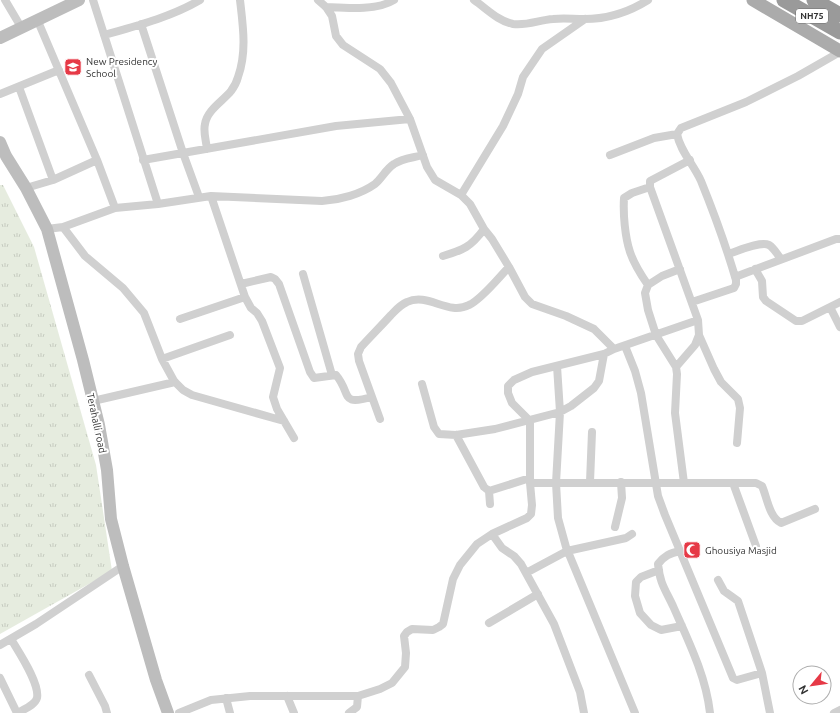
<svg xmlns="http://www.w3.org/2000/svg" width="840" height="713" font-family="Ubuntu,sans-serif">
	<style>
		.grass { fill: url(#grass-tufts) }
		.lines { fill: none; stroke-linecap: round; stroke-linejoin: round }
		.street { stroke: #d0d0d0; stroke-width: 8 }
		.secondary { stroke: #bdbdbd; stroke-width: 12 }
		.primary { stroke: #ababab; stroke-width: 13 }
		.highway { stroke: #9a9a9a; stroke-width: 15 }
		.labels { text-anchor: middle; stroke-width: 4; stroke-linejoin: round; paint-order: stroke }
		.shield { fill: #fff; stroke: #707070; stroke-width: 1 }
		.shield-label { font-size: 9px; font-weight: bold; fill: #333 }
		.poi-label { font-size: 10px; fill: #333; stroke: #fff; text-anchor: start }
		.street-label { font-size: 10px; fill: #333; stroke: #fff }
	</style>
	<defs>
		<pattern id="grass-tufts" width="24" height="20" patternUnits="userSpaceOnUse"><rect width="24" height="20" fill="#e6ecdf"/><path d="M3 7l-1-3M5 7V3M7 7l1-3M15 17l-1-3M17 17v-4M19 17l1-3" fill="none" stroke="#c6cbc0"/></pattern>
	</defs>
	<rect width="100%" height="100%" fill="#fff"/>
	<path class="grass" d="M0 185H3L34 247 96 465 112 571 0 634Z"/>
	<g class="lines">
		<path class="street" d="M5 0 21 27
			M93 0 158 204
			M318 0 326 7 332 16 336 36 343 45 380 69 391 83 410 119 427 167 435 180 461 195 470 204 484 229 492 239 509 267 525 297 532 304 566 316 594 329 614 349
			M474 0C487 9 498 21 513 24 527 26 539 20 553 19 563 18 573 19 584 19 606 19 629 12 648 0
			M326 7C345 8 377 11 394 0
			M37 19 97 160 115 208
			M141 24 183 153 199 197
			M104 35C136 26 171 17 200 0
			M19 87 53 180
			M0 94 59 70
			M207 149C206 140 203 132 205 124 207 110 223 101 231 91 234 87 237 81 238 77 247 52 243 26 240 0
			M610 155 654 138 677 134
			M143 160 336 126 410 119
			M26 188 53 180 97 160
			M461 195 503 126 518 94 523 77 542 49 585 19
			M211 196 245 297 251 308 257 313 262 321 280 368 273 397 277 409 294 438
			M63 227 85 256 123 288 144 313 162 359 174 381 183 390 192 395 284 421
			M47 229 63 227 115 208 158 204 211 196 322 201C340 200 361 194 375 184 382 178 386 169 394 164 403 158 413 158 423 155
			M728 254C738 251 760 241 769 245 774 248 777 254 781 259
			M443 256C463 250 471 247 484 229
			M680 269 662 276 648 285 645 293 648 310 656 335 676 367 677 374 675 413 684 483
			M755 269 762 281 763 297 766 301 796 321H802L840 302
			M303 274 332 375
			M735 277 836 239H840
			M241 284 271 277 275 279 279 284 310 372 314 378 336 375C352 394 339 406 372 397
			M648 285C641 275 634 264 630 252 625 237 623 214 624 198L632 193 650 187
			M692 302 734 288 736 284V280C726 246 714 213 701 181 694 165 680 151 677 134L681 128 746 102 798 76 840 52
			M830 307 840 327
			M180 319 245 297
			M699 335 714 369 721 382 738 399 740 408 737 443
			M625 346 635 371 641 393 658 496 665 515 733 678 737 680 762 673
			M162 359 230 335
			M557 366 560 412 556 483 558 518 566 547 635 713
			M676 367 695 345 699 335 698 320 650 187V181L690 160
			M422 384 434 427 439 434 456 435 495 429 560 412 571 406 594 388 599 381 604 354
			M93 401 175 382
			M380 419 359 361 358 354 361 347C371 336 381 326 391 315 396 310 400 305 407 302 428 292 448 316 469 305 482 299 499 277 509 267
			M456 435 484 487 489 491 530 478
			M590 482 592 432
			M530 483H756L762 486C767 497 769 517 781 523L815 509
			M733 483 756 546
			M489 491 490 504
			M615 527 622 498 621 482
			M492 534 502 548 514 556 521 564 554 624 580 692 584 713
			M680 551C670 553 664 556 658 564 660 584 665 589 673 606 688 640 706 676 710 713
			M659 570 641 577 636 582 635 596 640 613 651 625 661 630 682 626
			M526 573 567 551 626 538 632 534
			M718 580 724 591 738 601 762 673 770 713
			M489 623 538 594
			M11 639C18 651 40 683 37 698 35 705 24 709 18 713
			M0 645 36 624 123 566
			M89 675 105 706 107 713
			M0 678 17 713
			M287 696 294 713
			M226 698 230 713
			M179 713 211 700 250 696H358L380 689 392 683 405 667 406 653 404 636 407 632 412 629 433 630 439 627 443 624 453 579 460 565 477 544 492 534 527 518 531 514 532 505 530 483V421L512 403 508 393V386L514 380 532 372 604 354 614 349 698 320
			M349 713 357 707 358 696
			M834 713 840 710"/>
		<path class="secondary" d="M0 38 79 0
			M0 142 6 156 26 188 47 229 83 360 99 425 107 470 111 519 123 566 156 680 168 713"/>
		<path class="primary" d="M753 0 840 51"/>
		<path class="highway" d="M784 0 840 32
			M814 0 840 15"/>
	</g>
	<defs>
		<symbol id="school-square" viewBox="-11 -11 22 22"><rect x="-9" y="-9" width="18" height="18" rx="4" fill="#e63946" stroke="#fff"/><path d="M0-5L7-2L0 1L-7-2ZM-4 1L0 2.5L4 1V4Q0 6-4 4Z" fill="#fff"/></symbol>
		<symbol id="mosque-square" viewBox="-11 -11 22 22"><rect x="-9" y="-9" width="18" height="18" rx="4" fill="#e63946" stroke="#fff"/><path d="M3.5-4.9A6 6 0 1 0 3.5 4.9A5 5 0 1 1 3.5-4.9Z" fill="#fff"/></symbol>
	</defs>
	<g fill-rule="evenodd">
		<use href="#school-square" x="63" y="57" width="20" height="20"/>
		<use href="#mosque-square" x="682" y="540" width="20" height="20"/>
	</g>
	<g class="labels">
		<rect class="shield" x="796" y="9" width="32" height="14" rx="3"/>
		<g class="shield-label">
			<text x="812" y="19">NH75</text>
		</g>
		<g class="poi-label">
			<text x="86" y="65">New Presidency<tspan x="86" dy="12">School</tspan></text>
			<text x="705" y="554">Ghousiya Masjid</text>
		</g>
		<g class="street-label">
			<text transform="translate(97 423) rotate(78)" y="4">Terahalli road</text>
		</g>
	</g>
	<g transform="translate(812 685) rotate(241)"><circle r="19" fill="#ffffff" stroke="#adadad"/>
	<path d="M0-3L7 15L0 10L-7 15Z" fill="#e63946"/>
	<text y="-6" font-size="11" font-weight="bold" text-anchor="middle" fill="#333333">N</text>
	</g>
</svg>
